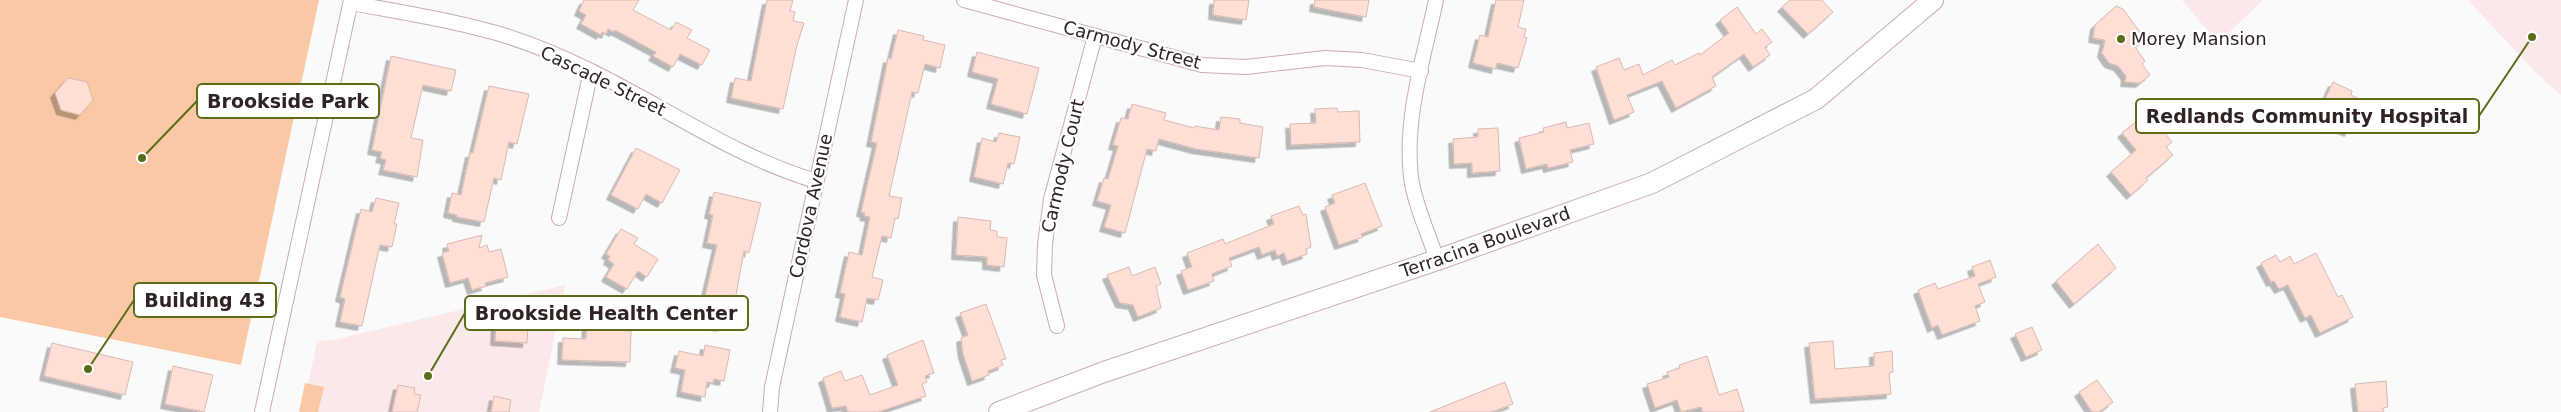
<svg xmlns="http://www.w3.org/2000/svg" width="2561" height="412" font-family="'DejaVu Sans',sans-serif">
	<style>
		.built { fill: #fbe9ea }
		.green { fill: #fac8a4 }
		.building { fill: #feded5; stroke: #d9b9b0; filter: url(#shadow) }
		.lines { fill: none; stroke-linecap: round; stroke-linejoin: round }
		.street-casing { stroke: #cdabad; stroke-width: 16 }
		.secondary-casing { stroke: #cdabad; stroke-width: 22 }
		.street { stroke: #fff; stroke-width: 14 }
		.secondary { stroke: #fff; stroke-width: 20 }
		.poi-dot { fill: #5c6d19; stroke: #fff; stroke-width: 2 }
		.labels { text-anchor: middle; stroke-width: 4.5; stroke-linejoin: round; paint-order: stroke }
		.poi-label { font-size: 18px; fill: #2f2323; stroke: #fff; text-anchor: start }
		.street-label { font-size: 18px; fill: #2f2323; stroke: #fff }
		.leader { fill: none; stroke: #5c6d19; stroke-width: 2 }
		.callout-dot { fill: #5c6d19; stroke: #fff; stroke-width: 2 }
		.callout { fill: #fff; stroke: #5c6d19; stroke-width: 2 }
		.callout-label { font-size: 19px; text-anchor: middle; font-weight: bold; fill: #2f2323 }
	</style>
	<defs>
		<filter id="shadow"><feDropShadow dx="-4.5" dy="4.5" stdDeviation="0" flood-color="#0004"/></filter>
	</defs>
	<rect width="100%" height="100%" fill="#fafafa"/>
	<path class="built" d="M2182 0H2263L2218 43Z
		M2468 0H2561V95L2536 73Z
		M565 285 539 412H303L317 341 333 340Z"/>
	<path class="green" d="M0 0H319L241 365 0 317Z
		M305 383 324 387 318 412H299Z"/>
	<path class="building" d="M584 0H639L633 10 671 30 676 22 692 30 687 38 710 50 702 65 680 54 673 67 653 56 656 52 615 30 614 32 608 29 606 34 602 32 601 35 581 24 586 15 579 11Z
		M767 0H793L790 11 795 12 793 21 804 23 797 45 783 109 731 98 735 78 751 81Z
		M1214 0H1249L1246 20 1213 15Z
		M1315 0H1369L1366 17 1314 7Z
		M1496 0H1524L1518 27 1526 29 1524 37 1527 38 1518 68 1497 63 1496 69 1473 63 1480 35 1488 37Z
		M1790 0H1822L1833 12 1808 34 1782 7Z
		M2116 6 2123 9 2145 39 2135 47 2145 61 2142 64 2150 75 2140 83 2125 82 2126 76 2118 66 2109 63 2102 53 2105 40 2093 38 2095 25Z
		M1737 7 1756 34 1762 29 1772 42 1765 47 1770 55 1753 67 1744 54 1712 77 1716 86 1676 108 1662 81 1627 95 1634 112 1614 120 1596 67 1619 58 1624 70 1639 64 1643 75 1672 60 1675 65 1699 53 1700 55 1729 33 1720 20Z
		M898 30 924 36 923 40 945 45 940 68 925 64 918 93 912 92 889 196 902 198 898 219 895 218 891 238 882 236 872 277 883 280 878 300 867 298 862 322 840 317 845 294 840 293 849 252 862 255 870 217 864 216 865 213 861 212 877 143 871 142 888 58 891 59Z
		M977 52 1039 68 1027 114 991 104 998 79 972 72Z
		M391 56 456 70 451 91 423 85 411 138 423 140 417 177 383 170 386 160 380 158 382 152 372 150Z
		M68 78 87 82 93 100 80 115 61 110 55 93Z
		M2333 82 2352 91 2351 95 2363 101 2349 132 2335 126 2333 129 2315 121Z
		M489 86 529 94 517 144 509 142 501 180 494 178 484 222 457 217V215L448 213 452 193 461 195 470 153H473Z
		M1132 104 1166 113 1164 120 1194 128 1195 126 1219 130 1221 117 1240 119V123L1263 127 1259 158 1196 149 1159 139 1156 151 1147 149 1125 233 1104 227 1111 205 1097 201 1104 178 1108 179 1118 146 1113 145 1121 118 1128 119Z
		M1337 108 1338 112 1359 111 1360 142 1291 145 1290 124 1316 123 1315 109Z
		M2148 112 2172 142 2166 147 2173 155 2146 178 2148 180 2131 195 2111 172 2136 150 2122 133Z
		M1566 122 1567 128 1589 123 1594 144 1570 150 1573 162 1548 168 1547 164 1526 169 1519 138 1544 132 1543 128Z
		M1498 128 1500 171 1472 173V163L1454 164 1453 139 1478 137V129Z
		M999 133 1020 137 1014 164 1008 163 1003 184 974 177 982 138 996 142Z
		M636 148 680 170 662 203 646 194 638 209 611 195Z
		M1365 183 1382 226 1361 234 1363 237 1339 245 1325 207 1335 203 1332 195Z
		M714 192 761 203 749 253 744 251 734 306 726 304 721 327 699 322 717 245 707 243 713 215 709 214Z
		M376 198 399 203 394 224H397L392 247 380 245 362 326 340 322 345 299 340 297 361 209 372 212Z
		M1299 206 1303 215 1306 214 1311 247 1306 249 1307 254 1287 261 1284 253 1277 256 1275 250 1262 255 1259 247 1229 258 1232 266 1212 274 1214 281 1188 290 1181 271 1192 267 1187 253 1223 239 1225 244 1274 224 1271 216Z
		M958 217 991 221 990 230 997 231V237L1007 238 1004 267 987 265V257L956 255Z
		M621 229 638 238 634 244 658 259 647 277 638 271 627 289 606 277 614 264 608 260 610 256 606 254Z
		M482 235 479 248 487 245 489 252 501 249 508 277 485 283 486 286 472 290 468 278 450 283 442 253 449 251 447 244Z
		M2098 244 2116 268 2074 304 2056 281Z
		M2316 253 2338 297 2342 295 2353 317 2320 333 2311 315 2305 318 2288 285 2279 289 2274 281 2271 282 2261 263 2276 255 2280 262 2290 256 2294 264Z
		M1990 260 1996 277 1978 284 1985 302 1975 306 1980 321 1942 335 1938 325 1932 328 1918 290 1935 283 1938 289 1975 276 1972 267Z
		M1129 267 1132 276 1155 267 1161 284 1156 286 1161 308 1138 317 1133 305 1120 303 1107 275Z
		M986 304 1006 359 1001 360 1003 365 988 371 989 375 972 381 963 354 961 338 968 335 960 313Z
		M496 324 528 325 527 343 495 341Z
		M587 325 610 326V330L631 331 630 362 562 360 563 338 586 339Z
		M2032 327 2042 350 2026 357 2015 334Z
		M923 340 934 373 925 376 927 382 922 384 926 396 878 412H848L846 406 832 408 823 378 841 371 845 381 862 375 870 395 898 385 887 355Z
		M1833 341 1835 369 1874 366V353L1892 351 1893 372 1889 373 1891 394 1815 399 1809 343Z
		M52 343 133 362 125 395 44 376Z
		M705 345 730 350 724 381 714 379 713 383 707 382 705 397 681 392 685 370 675 368 679 351 703 356Z
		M1707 356 1719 395 1737 389 1744 412H1703L1701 407 1681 412 1677 400 1655 408 1647 384 1669 377 1667 372 1680 368 1679 365Z
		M173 366 213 375 204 412 165 404Z
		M2097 380 2113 402 2099 412H2092L2079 392Z
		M2386 381 2388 407 2383 408V412H2358L2355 384Z
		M1505 382 1513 404 1492 412H1430Z
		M398 385 415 388 414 394 421 395 417 412H392Z
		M494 396 511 400 509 412H491Z"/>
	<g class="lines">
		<defs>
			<path id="street" d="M964 0 1202 65 1246 67 1325 58 1362 60 1421 71
				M1436 0C1424 57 1404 118 1411 177 1414 203 1429 235 1437 260
				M351 3C394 11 439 18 481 29 519 38 557 54 591 71 667 108 735 157 816 181
				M559 218 591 71
				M1057 326 1044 275 1045 244 1051 199 1095 36
				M262 412 351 0
				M770 412 772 387 856 0"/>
			<g id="secondary">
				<path id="s1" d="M999 412 1104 372 1437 260 1652 183 1816 99 1933 0"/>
			</g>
		</defs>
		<use href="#street" class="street-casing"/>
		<use href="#secondary" class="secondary-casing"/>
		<use href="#street" class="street"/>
		<use href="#secondary" class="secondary"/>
	</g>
	<circle class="poi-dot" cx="2121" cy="39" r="5"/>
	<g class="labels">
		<g class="poi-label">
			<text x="2131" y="45">Morey Mansion</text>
		</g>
		<g class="street-label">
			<text transform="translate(1132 45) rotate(15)" y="6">Carmody Street</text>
			<text transform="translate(603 81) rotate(26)" y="6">Cascade Street</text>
			<text transform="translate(1063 166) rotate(-77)" y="6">Carmody Court</text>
			<text transform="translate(811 206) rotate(-78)" y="6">Cordova Avenue</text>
			<text dy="6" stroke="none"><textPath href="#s1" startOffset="515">Terracina Boulevard</textPath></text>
		</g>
	</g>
	<path class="leader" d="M142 158L197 101M2532 37L2479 116M88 369L134 300M428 376L465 313"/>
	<g class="callout-dot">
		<circle cx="142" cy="158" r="5"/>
		<circle cx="2532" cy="37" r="5"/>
		<circle cx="88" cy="369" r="5"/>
		<circle cx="428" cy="376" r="5"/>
	</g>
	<g class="callout">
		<rect x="197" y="84" width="182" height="34" rx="5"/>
		<rect x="2136" y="99" width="343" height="34" rx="5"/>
		<rect x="134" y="283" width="142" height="34" rx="5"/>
		<rect x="465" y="296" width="283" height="34" rx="5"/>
	</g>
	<g class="callout-label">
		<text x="288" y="108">Brookside Park</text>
		<text x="2307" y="123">Redlands Community Hospital</text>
		<text x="205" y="307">Building 43</text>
		<text x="606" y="320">Brookside Health Center</text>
	</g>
</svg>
